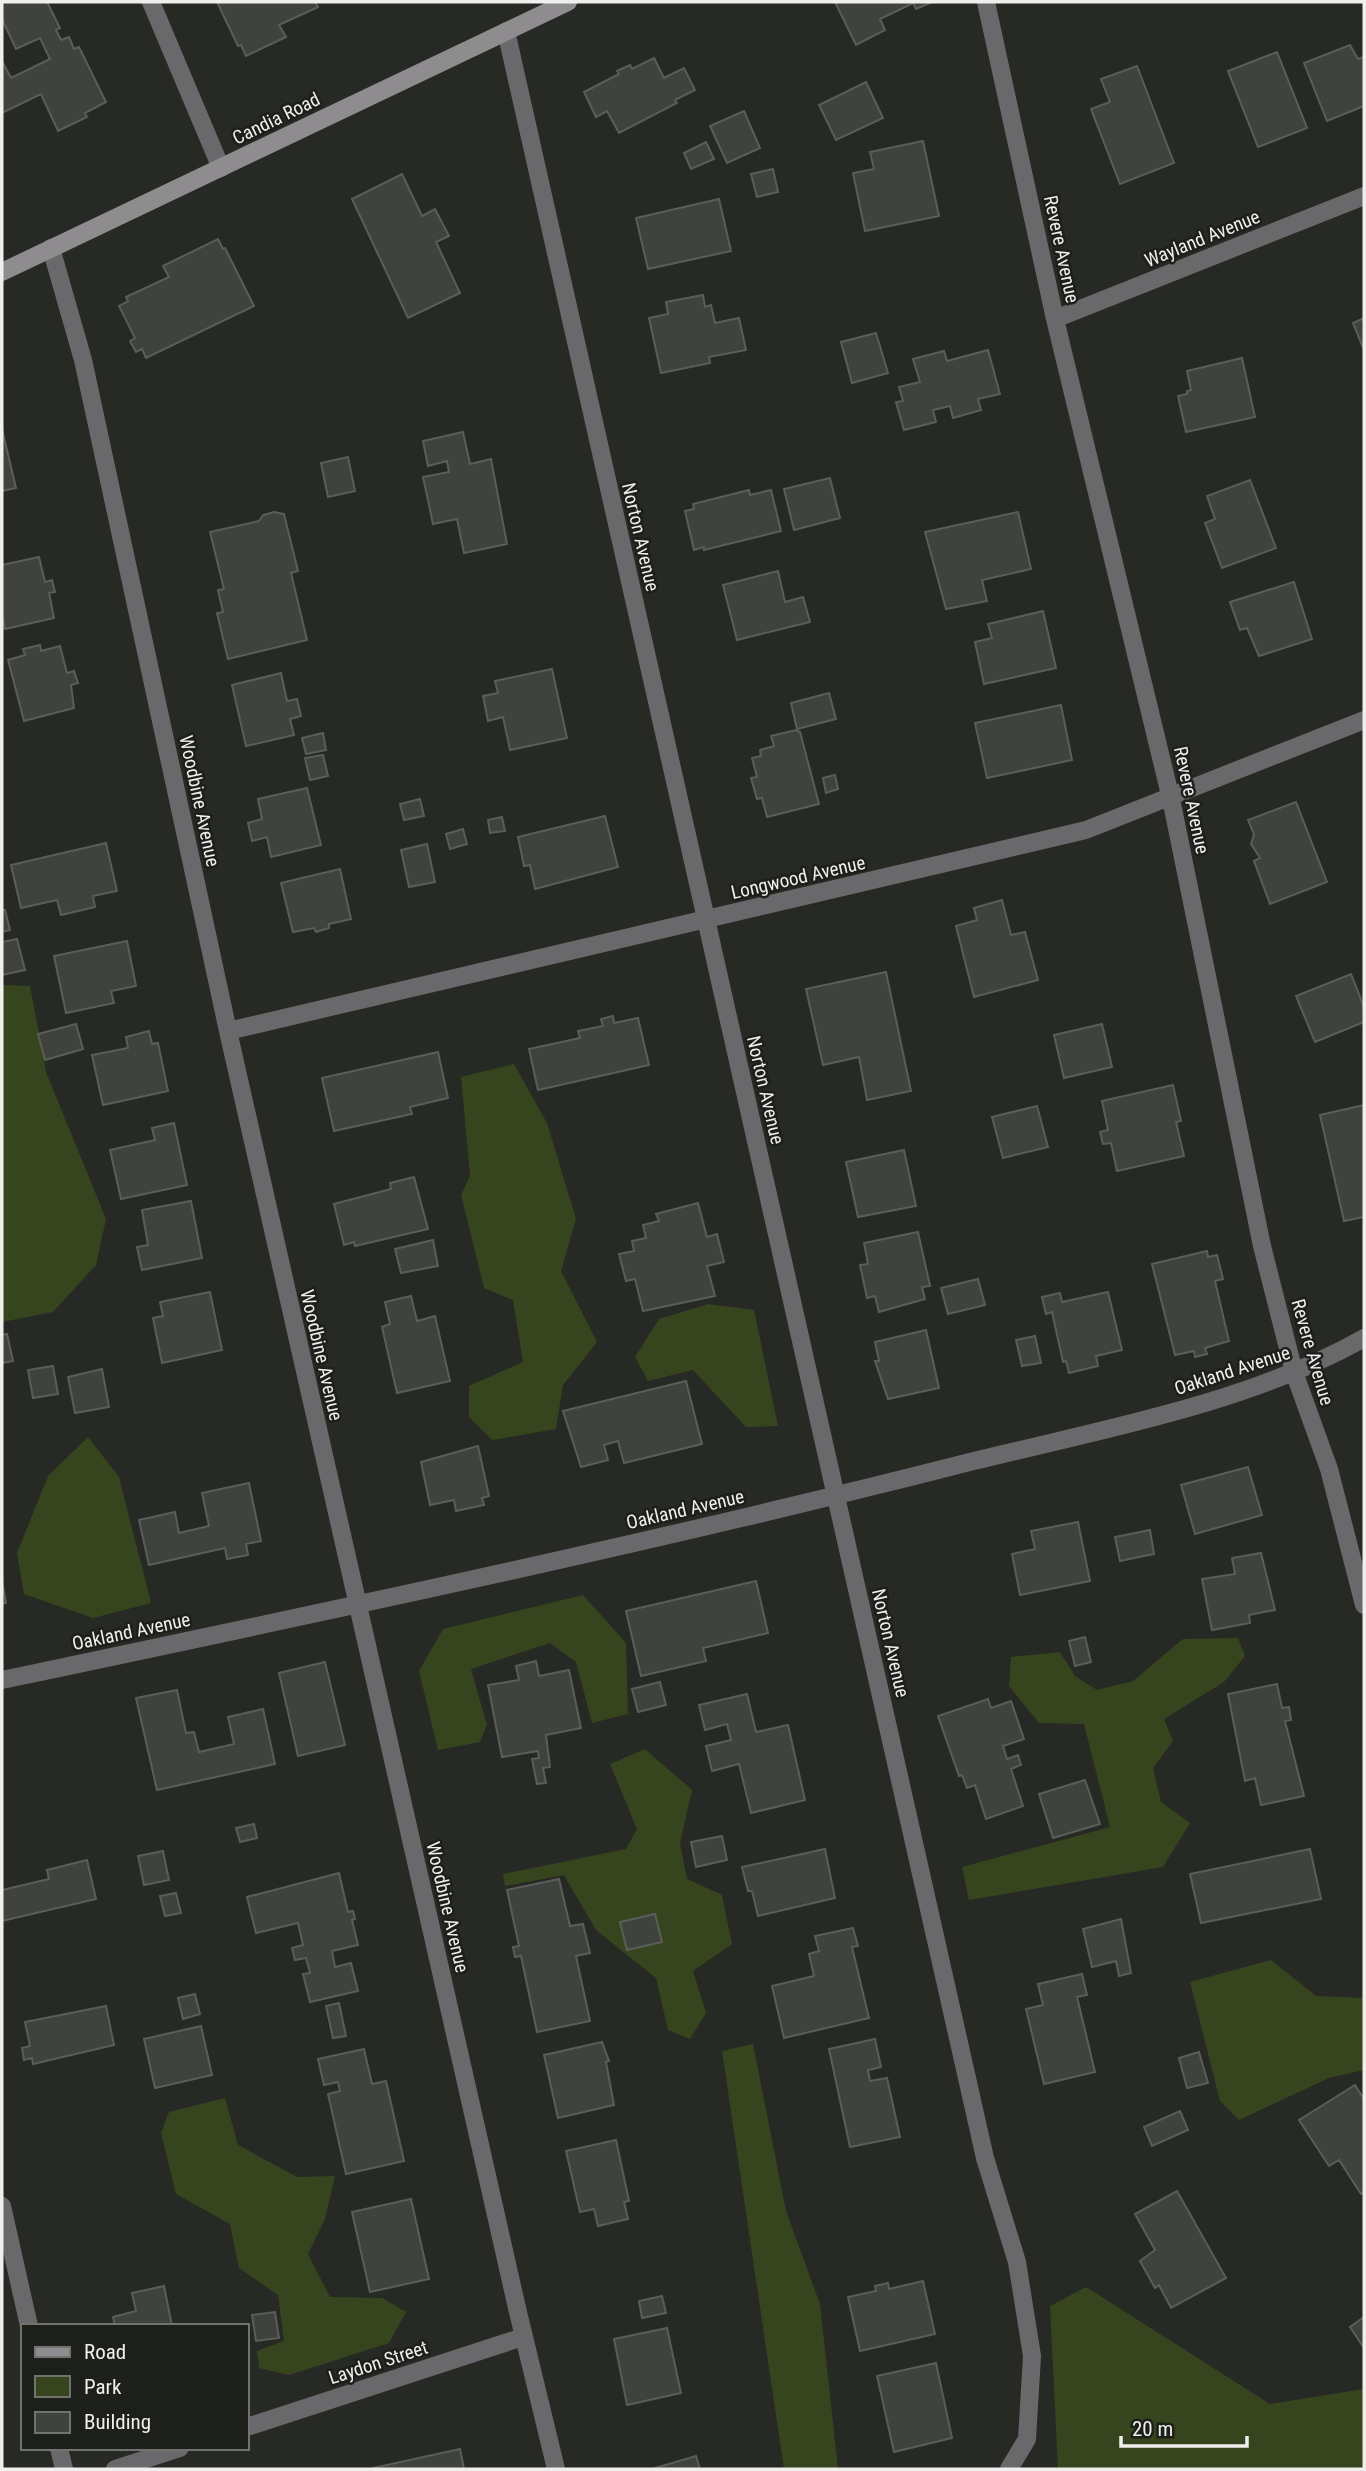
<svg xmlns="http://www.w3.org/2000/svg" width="1366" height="2471" font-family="'Roboto Condensed',sans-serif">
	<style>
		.green { fill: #37451e }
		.building { fill: #40423d; stroke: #5b5e58; stroke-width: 2 }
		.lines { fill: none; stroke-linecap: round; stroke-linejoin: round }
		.lane { stroke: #69686a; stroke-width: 18 }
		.street { stroke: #69686a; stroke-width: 18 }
		.secondary { stroke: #8e8c8f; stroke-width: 18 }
		.labels { text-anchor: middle; stroke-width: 5; stroke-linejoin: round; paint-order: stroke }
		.street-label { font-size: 19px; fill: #eff0ed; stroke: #1d1f1b }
	</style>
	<rect width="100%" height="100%" fill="#272924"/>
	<path class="green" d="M2 985 30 986 46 1072 106 1219 96 1265 53 1312 2 1322Z
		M514 1064 547 1123 576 1219 561 1271 597 1342 563 1385 556 1429 492 1440 469 1417V1386L523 1362 513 1300 484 1288 461 1195 470 1176 461 1077Z
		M708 1304 754 1310 778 1426 746 1427 693 1370 648 1381 635 1357 659 1319Z
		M88 1437 119 1477 151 1603 93 1618 24 1594 17 1553 48 1476Z
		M583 1595 626 1643 628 1714 592 1723 576 1662 550 1643 471 1669 487 1725 480 1742 438 1750 419 1671 443 1629Z
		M1238 1638 1245 1656 1224 1682 1164 1719 1173 1741 1153 1768 1161 1802 1190 1823 1163 1867 969 1900 962 1867 1110 1827 1084 1724 1039 1723 1009 1686 1011 1657 1060 1652 1075 1676 1097 1690 1133 1681 1183 1639Z
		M645 1749 692 1790 680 1843 687 1879 722 1895 732 1944 693 1971 706 2013 690 2039 668 2030 656 1978 596 1930 564 1875 505 1886 503 1874 626 1849 637 1829 610 1764Z
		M1271 1960 1316 1996 1364 1998V2070L1329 2078 1239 2120 1220 2101 1190 1982Z
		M753 2044 786 2211 820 2304 838 2469H784L722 2051Z
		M225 2098 238 2145 297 2177 335 2176 325 2219 308 2254 330 2297 382 2298 406 2312 389 2343 289 2375 259 2368 257 2351 284 2341 278 2295 239 2268 230 2224 176 2194 161 2133 169 2112Z
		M1086 2287 1270 2404 1364 2389V2469H1058L1050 2306Z"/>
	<path class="building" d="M2 2H47L60 28 56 30 61 40 69 37 74 49 79 47 106 102 85 113 87 117 58 131 41 94 2 113V61L11 78 50 59 40 38 16 49 2 19Z
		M217 2H315L318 7 279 25 286 37 246 56 241 45 238 46Z
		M835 2H932L916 9 913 3 880 19 885 30 856 45Z
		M1350 45 1358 59 1364 57V106L1327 121 1304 63Z
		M1277 52 1307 128 1258 147 1228 71Z
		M654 58 664 78 684 68 695 90 675 100 677 103 619 133 607 111 596 117 584 92 619 74 617 71 630 65 632 69Z
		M1137 66 1174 163 1120 184 1091 109 1110 102 1101 79Z
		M866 82 883 118 836 140 819 105Z
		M744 111 760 148 727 163 710 126Z
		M923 141 939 216 865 231 853 173 874 169 870 152Z
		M706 142 714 159 691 169 684 153Z
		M773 169 778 192 757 197 751 174Z
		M402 174 422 216 435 209 449 236 436 242 460 293 408 318 352 199Z
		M719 199 731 251 648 269 636 218Z
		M218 239 223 249 225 248 254 306 146 358 142 349 136 352 130 341 135 338 119 306 128 301 126 297 169 277 163 266Z
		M703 295 705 307 711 305 715 323 739 318 746 350 709 357 710 363 661 373 649 318 668 314 666 302Z
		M1364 318V350L1353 323Z
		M876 333 888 373 852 383 841 342Z
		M988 350 1000 394 978 399 981 410 953 418 950 406 933 410 936 422 904 430 896 402 903 401 899 387 920 382 913 359 944 351 947 361Z
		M1242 358 1255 417 1186 432 1178 396 1187 394V391L1191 390 1187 371Z
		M2 429 16 488 2 491Z
		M463 432 470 464 491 459 507 544 464 553 457 519 433 524 423 477 449 472 447 461 428 466 423 441Z
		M348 457 355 491 328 497 321 463Z
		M830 478 840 518 794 530 784 489Z
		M1250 480 1276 548 1222 568 1205 523 1215 519 1207 496Z
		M749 490 750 495 771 490 781 531 704 550V547L694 550 685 511 694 509 693 504Z
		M274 512 284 514 298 571 291 573 307 640 228 659 217 613 223 612 218 590 224 589 210 532 259 521 263 515Z
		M1018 512 1031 569 982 580 987 601 946 609 925 532Z
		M39 557 45 582 52 580 55 592 49 593 54 618 5 629 2 615V565Z
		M778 571 785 602 803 597 810 622 737 640 723 585Z
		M1294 582 1312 639 1259 656 1247 628 1240 630 1230 602Z
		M1043 611 1056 668 984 684 975 642 992 638 988 624Z
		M40 645 41 651 60 646 67 673 74 671 78 683 71 685 74 708 24 721 8 660 25 655 23 649Z
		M552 669 567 738 510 750 503 717 488 721 483 696 498 693 495 681Z
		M281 673 287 701 297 699 301 716 290 719 294 735 246 746 232 685Z
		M829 693 836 719 797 729 791 703Z
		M1061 705 1072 760 987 778 975 723Z
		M796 730 800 732 819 804 767 817 762 798 757 799 751 778 757 777 752 758 761 756 760 750 774 746 771 736Z
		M323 733 326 750 306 754 302 738Z
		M323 755 328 776 310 780 305 758Z
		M835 775 838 789 826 793 823 778Z
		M307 788 321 845 271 857 267 837 252 841 248 823 262 819 258 799Z
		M420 799 424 816 404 820 400 804Z
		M1296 802 1327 882 1270 904 1254 861 1260 858 1251 844 1254 834 1248 820Z
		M605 816 618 867 535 889 530 865 524 866 518 837Z
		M502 817 505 831 490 833 488 820Z
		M463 829 467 844 450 849 446 834Z
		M106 843 117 891 93 896 95 907 61 915 57 900 21 908 11 865Z
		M427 844 435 882 409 887 401 850Z
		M340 869 351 919 329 924V928L316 932 314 928 293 932 281 883Z
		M1002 900 1011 935 1025 932 1038 980 974 997 956 926 977 920 974 908Z
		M2 910H5L10 930 2 932Z
		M17 939 25 970 2 975V942Z
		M127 941 136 986 111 991 114 1003 66 1013 54 956Z
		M886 972 911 1091 867 1100 859 1057 823 1065 806 989Z
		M1351 974 1364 1007V1022L1315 1042 1296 996Z
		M613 1016 614 1023 638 1018 649 1065 538 1090 529 1049 580 1038 578 1031 603 1026 601 1019Z
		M76 1024 83 1049 45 1060 38 1034Z
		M1102 1024 1112 1067 1064 1078 1054 1035Z
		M149 1031 152 1044 158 1043 168 1091 103 1105 92 1055 128 1048 126 1037Z
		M438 1052 448 1098 410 1107 412 1114 334 1131 322 1078Z
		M1173 1085 1181 1121 1176 1122 1184 1156 1117 1171 1111 1143 1103 1144 1100 1132 1108 1130 1102 1101Z
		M1364 1105V1217L1344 1221 1320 1115Z
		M1037 1106 1048 1147 1003 1158 992 1117Z
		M174 1123 187 1185 121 1199 110 1150 155 1140 152 1128Z
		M904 1150 916 1206 858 1217 846 1162Z
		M414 1177 428 1229 355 1246 354 1242 344 1245 334 1204 391 1189 390 1183Z
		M191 1201 202 1258 142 1270 137 1247 148 1245 142 1210Z
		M698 1203 707 1237 717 1234 724 1262 707 1266 715 1296 643 1311 635 1279 626 1281 619 1254 634 1251 632 1241 646 1238 643 1225 659 1221 656 1214Z
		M918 1232 930 1286 922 1287 925 1299 879 1312 875 1296 867 1298 860 1265 868 1264 864 1243Z
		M433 1240 438 1266 401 1273 395 1249Z
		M1207 1251 1208 1257 1217 1255 1223 1279 1215 1281 1229 1341 1205 1348 1207 1354 1195 1357 1194 1351 1175 1355 1152 1264Z
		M978 1279 985 1305 948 1314 941 1288Z
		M210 1292 222 1350 162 1363 153 1318 163 1316 160 1302Z
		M1108 1292 1122 1350 1096 1356 1098 1366 1069 1373 1066 1361 1063 1362 1052 1312 1046 1314 1042 1297 1060 1293 1062 1302Z
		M411 1296 417 1321 435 1316 450 1381 397 1393 382 1327 390 1324 385 1302Z
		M926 1330 939 1388 888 1399 875 1361H879L875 1342Z
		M7 1334 13 1361 2 1363V1335Z
		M1035 1336 1041 1363 1022 1366 1016 1340Z
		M53 1366 58 1394 33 1398 28 1370Z
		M102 1369 109 1407 75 1413 68 1377Z
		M686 1381 702 1444 624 1463 618 1441 604 1445 608 1460 581 1467 563 1411Z
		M478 1446 489 1496 482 1498 484 1505 456 1511 454 1500 430 1505 421 1462Z
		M1248 1467 1262 1515 1195 1534 1181 1485Z
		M249 1483 261 1541 246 1544 248 1555 227 1559 225 1548 149 1565 139 1520 175 1512 179 1533 209 1526 202 1493Z
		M1078 1522 1090 1581 1020 1595 1012 1554 1035 1549 1031 1531Z
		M1150 1530 1154 1554 1120 1561 1115 1537Z
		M1261 1553 1275 1610 1249 1615 1250 1623 1212 1630 1202 1579 1235 1574 1232 1558Z
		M2 1581 6 1603 2 1604Z
		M756 1581 768 1633 703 1648 706 1661 641 1676 626 1611Z
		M1085 1637 1091 1662 1075 1666 1069 1641Z
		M536 1661 539 1676 569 1670 581 1728 546 1735 550 1767 543 1768 546 1783 537 1784 532 1759 539 1758 538 1751 502 1757 488 1685 519 1680 516 1666Z
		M325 1662 345 1745 298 1756 279 1673Z
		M660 1682 666 1705 638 1712 632 1689Z
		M1277 1684 1282 1708 1289 1707 1291 1720 1285 1721 1304 1796 1261 1805 1255 1778 1245 1781 1228 1694Z
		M177 1690 186 1733 194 1732 199 1752 234 1744 228 1717 263 1709 275 1764 157 1790 136 1698Z
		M747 1694 756 1732 788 1725 805 1800 751 1813 739 1764 712 1771 706 1746 731 1740 727 1724 705 1730 699 1705Z
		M988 1699 991 1708 1011 1701 1024 1739 1003 1746 1007 1759 1018 1755 1021 1765 1011 1769 1023 1806 986 1819 975 1785 967 1788 962 1775 959 1776 938 1716Z
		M1085 1780 1100 1824 1053 1838 1039 1794Z
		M254 1824 257 1838 240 1842 236 1828Z
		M722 1836 727 1860 696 1867 691 1842Z
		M825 1849 835 1898 758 1916 752 1891H748L742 1867Z
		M1310 1849 1321 1899 1201 1923 1190 1874Z
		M163 1851 169 1880 144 1885 138 1856Z
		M87 1860 96 1899 2 1921V1890L49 1879 47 1870Z
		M339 1873 348 1912 353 1911 355 1919 352 1920 358 1945 332 1951 335 1967 351 1963 358 1991 310 2002 303 1974 310 1973 306 1958 295 1960 292 1948 303 1945 298 1923 256 1933 247 1897Z
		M559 1879 570 1926 583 1924 590 1953 576 1956 590 2021 537 2032 521 1956 515 1957 513 1947 519 1946 507 1890Z
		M176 1893 181 1913 165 1916 160 1896Z
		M655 1914 662 1942 627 1950 620 1922Z
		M1121 1919 1131 1973 1119 1976 1116 1961 1092 1967 1083 1929Z
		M853 1928 858 1946 852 1947 869 2018 784 2038 772 1986 814 1976 809 1954 819 1951 815 1936Z
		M1082 1974 1087 1995 1077 1997 1095 2072 1044 2084 1026 2009 1043 2005 1038 1984Z
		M195 1994 200 2014 183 2019 178 1998Z
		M339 2003 346 2036 333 2038 326 2006Z
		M106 2006 114 2045 33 2064 32 2058 24 2060 22 2048 30 2046 25 2022Z
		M201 2026 212 2075 155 2088 144 2039Z
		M875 2039 881 2067 868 2070 870 2081 887 2078 900 2137 850 2147 829 2049Z
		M602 2042 609 2061 606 2062 614 2105 558 2118 544 2055Z
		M364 2049 372 2084 386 2081 404 2161 346 2174 328 2094 340 2091 338 2082 324 2085 318 2059Z
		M1199 2052 1208 2083 1187 2088 1179 2058Z
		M1355 2085 1364 2099V2191L1361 2194 1339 2160 1329 2166 1299 2120Z
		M1180 2111 1188 2130 1152 2146 1144 2127Z
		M616 2140 629 2201 624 2202 628 2219 598 2226 594 2209 580 2212 566 2151Z
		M1177 2191 1226 2278 1171 2308 1159 2285 1155 2288 1140 2261 1155 2250 1135 2214Z
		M411 2199 429 2279 370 2292 352 2212Z
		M923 2281 935 2334 860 2351 848 2297 876 2291 875 2286 888 2283 889 2289Z
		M164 2286 172 2326H115L113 2317 136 2311 132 2293Z
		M662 2296 666 2313 642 2318 639 2301Z
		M275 2312 279 2338 256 2341 252 2315Z
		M1364 2317V2348L1350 2327Z
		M667 2328 681 2393 627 2405 614 2339Z
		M936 2363 952 2438 894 2452 877 2376Z
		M460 2449 464 2469H373V2468Z
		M696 2456 700 2469H652Z"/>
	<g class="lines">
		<path class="lane" d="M985 2158 1017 2262 1032 2356 1027 2439 1009 2469"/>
		<path class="street" d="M151 2 221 168
			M986 2 1055 319 1171 799 1262 1246 1294 1372 1329 1469 1364 1605
			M506 31 985 2158
			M51 248 83 360 228 1031 517 2308 556 2469
			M1055 319 1364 196
			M228 1031 1086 830 1364 720
			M2 1680C320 1613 639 1546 954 1466 1088 1432 1244 1406 1364 1338
			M2 2206 29 2326
			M247 2427 523 2337
			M59 2448 64 2469
			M115 2469 180 2448"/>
		<path class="secondary" d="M2 272 568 2"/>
	</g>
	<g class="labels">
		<g class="street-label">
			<text transform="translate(276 118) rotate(-26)" y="7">Candia Road</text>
			<text transform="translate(1202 238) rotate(-22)" y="7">Wayland Avenue</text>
			<text transform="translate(1062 249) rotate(78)" y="7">Revere Avenue</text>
			<text transform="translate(641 537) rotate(77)" y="7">Norton Avenue</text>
			<text transform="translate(1192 800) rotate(78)" y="7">Revere Avenue</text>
			<text transform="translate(200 801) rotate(78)" y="7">Woodbine Avenue</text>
			<text transform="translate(798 877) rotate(-13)" y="7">Longwood Avenue</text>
			<text transform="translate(766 1090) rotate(77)" y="7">Norton Avenue</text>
			<text transform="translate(1313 1352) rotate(74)" y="7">Revere Avenue</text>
			<text transform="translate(322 1355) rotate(77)" y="7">Woodbine Avenue</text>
			<text transform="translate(1232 1370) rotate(-18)" y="7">Oakland Avenue</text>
			<text transform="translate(685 1509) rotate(-13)" y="7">Oakland Avenue</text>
			<text transform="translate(131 1631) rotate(-12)" y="7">Oakland Avenue</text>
			<text transform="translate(891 1643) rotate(77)" y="7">Norton Avenue</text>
			<text transform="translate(448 1907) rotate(77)" y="7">Woodbine Avenue</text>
			<text transform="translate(378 2362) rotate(-18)" y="7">Laydon Street</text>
		</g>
	</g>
	<rect width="1366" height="2471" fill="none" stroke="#eff0ed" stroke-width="7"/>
	<rect x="21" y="2324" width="228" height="126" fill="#1d1f1b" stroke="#71736f" stroke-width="2"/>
	<rect x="35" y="2347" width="35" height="10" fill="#8e8c8f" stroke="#71736f" stroke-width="2"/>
	<text x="84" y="2359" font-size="21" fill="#eff0ed">Road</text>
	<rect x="35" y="2376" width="35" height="21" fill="#37451e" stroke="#71736f" stroke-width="2"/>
	<text x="84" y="2394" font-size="21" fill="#eff0ed">Park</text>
	<rect x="35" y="2412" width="35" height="21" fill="#40423d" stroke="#71736f" stroke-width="2"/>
	<text x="84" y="2429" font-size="21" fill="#eff0ed">Building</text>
	<path d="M1121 2436v10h126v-10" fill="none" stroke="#eff0ed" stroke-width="3.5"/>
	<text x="1132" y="2436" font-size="21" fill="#eff0ed" stroke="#1d1f1b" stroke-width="5" paint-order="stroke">20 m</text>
</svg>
